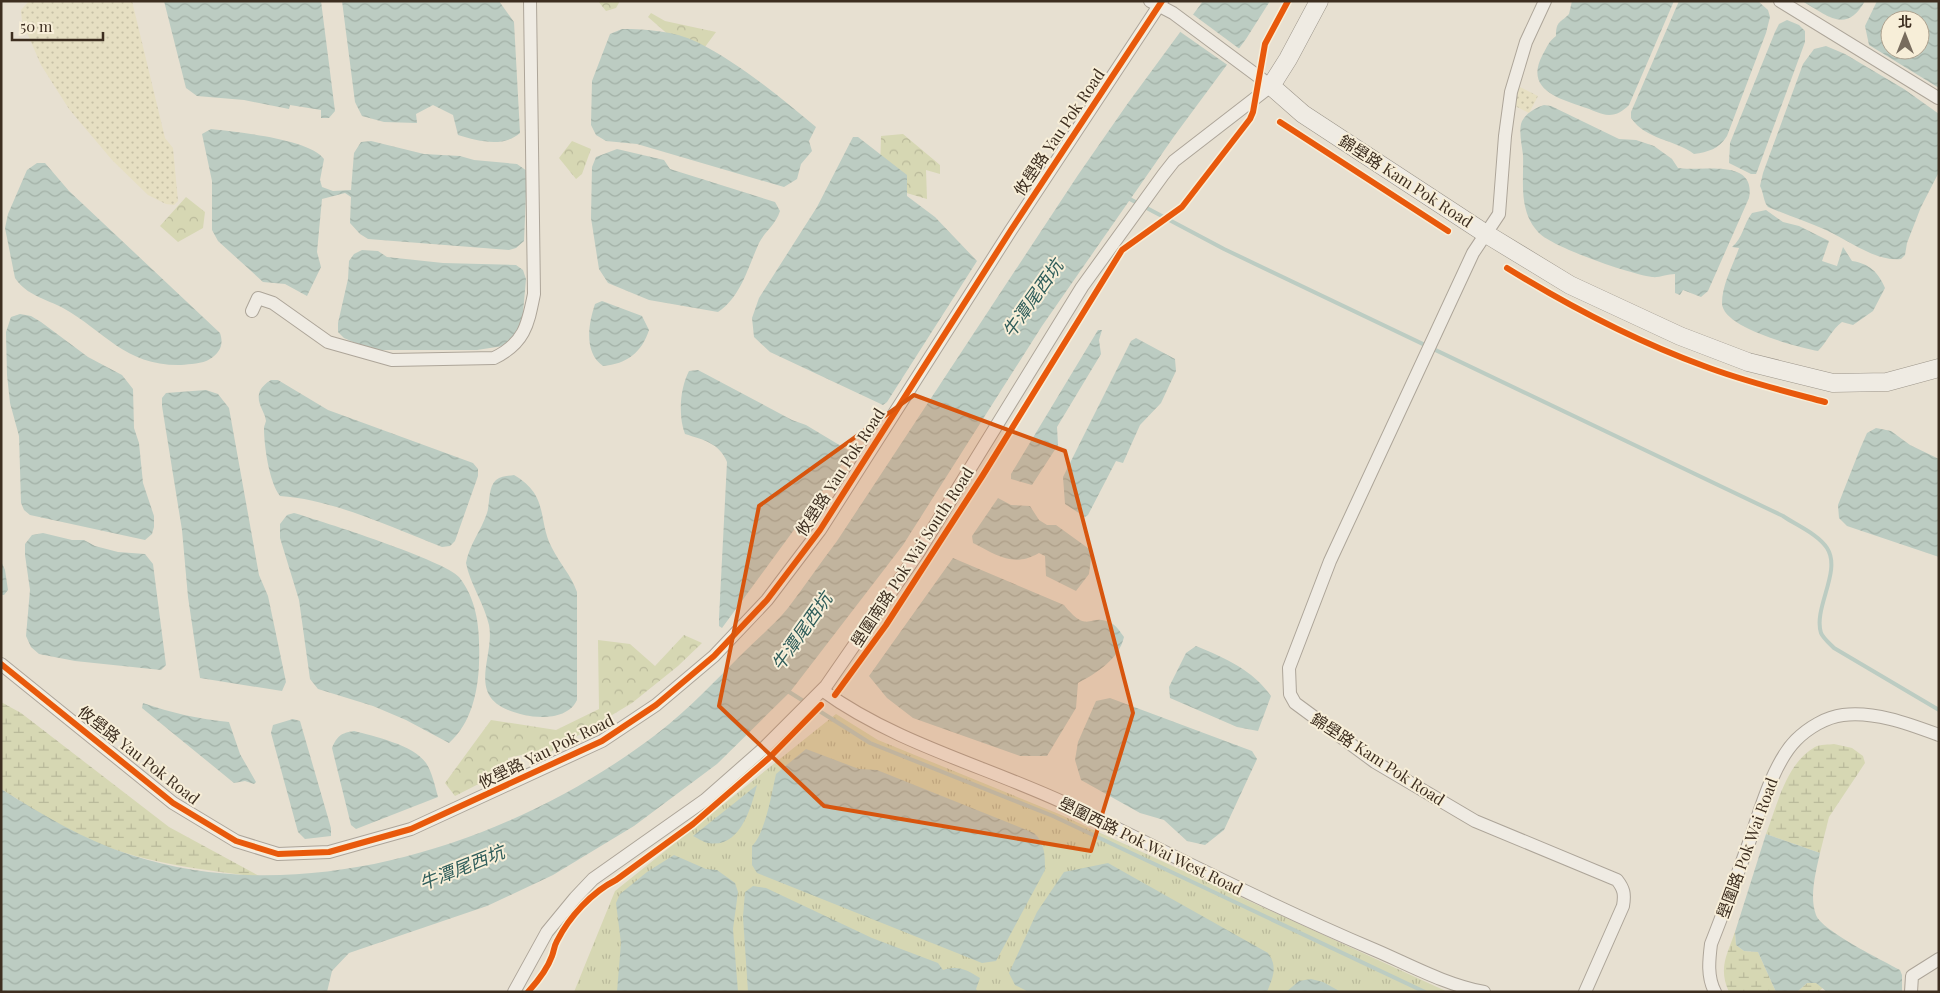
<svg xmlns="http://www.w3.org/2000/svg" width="1940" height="993" font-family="'Playfair Display','Noto Sans TC',serif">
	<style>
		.farmland { fill: url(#farmland-dots) }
		.grass { fill: url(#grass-tufts) }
		.forest { fill: url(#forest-crowns) }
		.wetland { fill: url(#wetland-marsh) }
		.water { fill: url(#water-waves); fill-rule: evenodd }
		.pier { fill: #e7e0d1 }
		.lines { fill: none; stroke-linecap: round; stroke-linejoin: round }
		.stream { stroke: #bcccc2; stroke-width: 4 }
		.street-casing { stroke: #ada599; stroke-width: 14 }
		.secondary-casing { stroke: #9c958a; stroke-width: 19 }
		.street { stroke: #efebe3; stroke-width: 12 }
		.secondary { stroke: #efebe3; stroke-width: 18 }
		.cycleway-casing { stroke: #f7eed8; stroke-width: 9 }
		.cycleway { stroke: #e8590c; stroke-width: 6 }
		.marked { fill: #d7550e; fill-opacity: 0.2; stroke: #d7550e; stroke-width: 4; stroke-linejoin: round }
		.labels { text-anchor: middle; stroke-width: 4; stroke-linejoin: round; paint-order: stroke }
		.street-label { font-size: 16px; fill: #3d2e20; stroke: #f7eed8 }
		.water-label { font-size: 18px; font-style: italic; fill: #2f5d5a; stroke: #f7eed8 }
	</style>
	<defs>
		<pattern id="farmland-dots" width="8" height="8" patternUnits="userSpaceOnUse" patternTransform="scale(1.25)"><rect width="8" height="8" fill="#e6dfc2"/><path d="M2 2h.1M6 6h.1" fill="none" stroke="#c6c0a6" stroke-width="1.8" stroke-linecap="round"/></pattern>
		<pattern id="grass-tufts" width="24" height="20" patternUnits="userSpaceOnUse" patternTransform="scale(1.25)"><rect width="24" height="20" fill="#d6d7b3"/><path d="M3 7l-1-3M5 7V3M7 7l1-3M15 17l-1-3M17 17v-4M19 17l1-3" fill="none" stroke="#b9b99a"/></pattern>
		<pattern id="forest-crowns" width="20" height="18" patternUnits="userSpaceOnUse" patternTransform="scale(1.25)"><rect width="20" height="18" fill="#d6d7b3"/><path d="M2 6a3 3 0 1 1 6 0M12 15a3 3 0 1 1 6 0" fill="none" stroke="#b9b99a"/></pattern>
		<pattern id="wetland-marsh" width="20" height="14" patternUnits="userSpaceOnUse" patternTransform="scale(1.25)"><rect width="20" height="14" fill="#d6d7b3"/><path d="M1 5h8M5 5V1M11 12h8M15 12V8" fill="none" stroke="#b9b99a"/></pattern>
		<pattern id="water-waves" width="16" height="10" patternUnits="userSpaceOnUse" patternTransform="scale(1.25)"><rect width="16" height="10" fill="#bcccc2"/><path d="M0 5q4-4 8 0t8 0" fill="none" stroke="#a2b0a6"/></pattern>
	</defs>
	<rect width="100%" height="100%" fill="#e7e0d1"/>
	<path class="farmland" d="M29 1H132L165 138 173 148 178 201 174 205 166 204 148 195 112 160 69 109 41 65 22 21 21 10Z
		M1520 87 1538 96 1529 113 1511 104Z"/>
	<path class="grass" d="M836 714 878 740 1059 814 1448 992H574L615 891Z"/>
	<path class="forest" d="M598 1H620L616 8 606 11Z
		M651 13 665 21 716 32 702 51 679 44 648 17Z
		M903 134 940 165V174L926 170 927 199 893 189 880 173 881 136Z
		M572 141 591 149 582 174 576 179 559 158Z
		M186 197 205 212 203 228 178 242 160 226Z
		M684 635 702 643 678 666 632 703 534 762 530 753 508 758V769L455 796 445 783 491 720 556 730 599 709 598 640 630 644 655 666Z"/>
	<path class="wetland" d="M1 702 21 713 169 827 261 877C194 869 126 861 66 829 44 817 23 802 1 789Z
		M1834 744 1852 748 1863 756 1865 763 1829 817 1820 853 1766 834C1777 806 1786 763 1815 747 1820 744 1829 745 1834 744Z
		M1735 932 1736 945 1744 951 1758 952 1776 992H1729C1718 968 1727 955 1735 932Z
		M1807 983H1816L1824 987 1818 992H1797Z"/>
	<path class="water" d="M164 1H321L335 111 329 118H321V110L290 105 289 109 244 100 197 96 186 88Z
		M342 1H499L514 22 520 133C503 148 478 141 458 135L453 115 433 105 416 114 417 123 384 122 362 116 355 102Z
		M1203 1H1270L1246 39 1175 135 1042 326 903 545 790 692 717 764 634 826 553 875 487 906 349 953 332 971 327 992H1V789C43 815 84 840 131 855 307 912 516 842 658 733 688 710 716 680 743 653 758 638 775 624 788 608 805 586 820 563 837 541L1078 175 1128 103Z
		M1572 1H1674L1629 105C1623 111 1617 115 1609 115 1601 115 1591 109 1583 107 1557 98 1524 89 1543 54 1547 47 1549 41 1556 36 1556 20 1561 23 1569 14Z
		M1679 1H1758L1768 10 1770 17 1766 33 1727 136C1719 149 1708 152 1694 154 1674 139 1646 140 1631 118V112Z
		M1802 1H1865C1846 35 1827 15 1802 1Z
		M1877 1H1939V88L1869 45 1865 26ZM1890 20H1920V50H1890Z
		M1787 20 1799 25 1805 31V42L1758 169 1756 174H1751L1729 163 1730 143 1775 32 1779 24Z
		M622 29C647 29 674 31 697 42 739 63 780 97 816 127L809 141 812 151 801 164 797 179 784 187 637 144 606 141 596 135 591 125 592 81 610 34Z
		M1826 46 1845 54 1904 89 1939 114V172L1921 207 1907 243 1905 255 1901 259C1876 262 1848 240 1826 230 1807 222 1787 215 1768 207 1763 201 1764 193 1760 186L1763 173 1803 64 1814 49Z
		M1544 105 1551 106 1619 139 1636 140 1654 146 1672 159 1678 168C1700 172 1757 157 1749 198L1708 291 1701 297 1683 290 1680 295 1675 293V274C1667 274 1659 278 1652 277 1630 274 1551 247 1538 232 1518 210 1524 181 1523 155 1522 146 1519 133 1521 124 1524 114 1535 108 1544 105Z
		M211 129C236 132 310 139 324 159L320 180 322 187 333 191 351 190 354 153 361 142 371 141 424 154 460 156 474 160 517 164 527 171 524 241 516 248 509 250 368 239 360 234 350 223 351 197 345 193 322 199 317 252 321 267 307 296 285 284 263 282 218 241 212 230V181L202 134Z
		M853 137H858L907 175V196L935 217 977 261 887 402 883 405 770 352 754 337 752 318 759 298 817 207Z
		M617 149 664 160 670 169 775 202 780 211C775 226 765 231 759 243 748 267 741 297 718 312L649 300 608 283 599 269 591 218 592 167 596 157Z
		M37 163H45L69 191 220 333C224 345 220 352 210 359 202 364 190 364 181 365 125 366 106 332 63 308 46 299 26 295 15 278L5 228 8 214 27 170Z
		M1766 210 1783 222 1799 226 1829 241 1822 261 1837 266 1843 247 1852 261C1870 264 1878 272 1885 288L1873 311 1853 325 1842 322C1832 329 1827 342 1818 351 1798 347 1722 328 1722 303 1722 285 1733 265 1739 248L1732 247C1743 238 1743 225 1752 213Z
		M362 250 378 251 387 257 443 263 516 265 523 270 526 279 522 324 515 339 503 346 477 350H371L344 338 338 332V323L348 279 349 261 354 254Z
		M602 301 642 316 649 330C642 352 627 364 603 366 584 353 588 325 595 304Z
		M20 314 31 316 41 322 88 357 122 375 133 389 134 428 139 443 143 483 154 516V527L152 534 145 540 30 515 24 510 21 503 19 436 10 403 7 375 6 332 11 317Z
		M1098 330H1102L1099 340 1101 354 1057 427 1058 445 1032 485 1011 479V474Z
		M1136 338 1175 359 1176 371 1161 403 1140 425 1123 463 1116 461 1088 515 1085 517 1065 504 1063 477 1131 341Z
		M698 370 792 420 806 425 851 452 722 628 719 626V618L727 462C719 443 704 440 685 434 678 416 680 388 689 371Z
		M271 380H278L328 410 473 463 478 469V476L455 541 450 546 442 547C393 528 332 499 280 496 269 482 264 445 264 428 264 427 266 421 266 421 265 412 257 404 259 394 260 388 266 383 271 380Z
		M206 390 218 394 229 408 259 575 268 596 286 682 282 691 200 678 188 597 182 530 162 406V398L166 393Z
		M1876 428 1891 431 1910 445 1939 459V557L1847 526 1839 518 1838 505 1860 449 1867 433Z
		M514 475C550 496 537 520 552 548 560 564 571 575 577 592V700C571 713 556 717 542 717 529 717 519 714 508 710 467 693 495 656 489 625 484 603 470 584 466 563 469 545 481 531 487 513 490 504 488 487 496 480 501 476 508 476 514 475Z
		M998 498 1011 505 1030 506 1039 520 1047 525H1056L1092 551 1089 574 1076 591 1046 576 1045 556 1039 553C1013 568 997 555 973 543L972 536Z
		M294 513C321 521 446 561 459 577 479 602 480 634 479 664 478 692 471 724 449 743L406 720 373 706 318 689 310 679 299 600 280 538V524L287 515Z
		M43 533 72 540H84L95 546 118 552 145 554 153 564 166 665 161 670 75 661 39 654 31 647 26 636 30 590 25 555V544L32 535Z
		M953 558 1064 605C1089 636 1089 612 1111 623 1116 625 1121 633 1124 637 1119 659 1097 673 1078 683L1076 708 1047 756H1020L913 718 887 698 869 676Z
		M1 561 5 570 8 590 4 595H1Z
		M1196 646C1225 658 1253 670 1271 696L1258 731 1237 727 1170 698 1169 687 1186 653Z
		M1110 698 1252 751 1257 759 1224 830 1205 845 1187 841 1164 820 1140 813 1081 780 1075 760 1078 742 1096 701Z
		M143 703C171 713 199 719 229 722L240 754 256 782 254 784 245 781 234 783 142 708Z
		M293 719 300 721 331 828V836L305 839 298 832 271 733 273 725Z
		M354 731C373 736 414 745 426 763 432 772 435 786 438 797L356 829 351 825 332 748C337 736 341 733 354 731Z
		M806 749 859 769 877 770 1034 833C1045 843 1045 855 1045 870L996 961 982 963 757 873 752 865V846C765 834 772 792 776 774Z
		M757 785C751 808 740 849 708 843 703 842 697 838 693 836Z
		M1766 834 1820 853C1816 871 1809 897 1816 915 1822 931 1882 960 1900 970L1902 975V992H1827L1816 983H1807L1797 992H1776L1758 952 1744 951 1736 945 1735 932Z
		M674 855 706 869 717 870 735 883 738 892 733 929 738 992H617L621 943 616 903 620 894 647 872Z
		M1108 863 1268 953C1278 967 1273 977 1267 992H1029L1015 985 1009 973 1037 912 1064 872Z
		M753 886 766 888 872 938 938 963 943 970C959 965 967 970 980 978L976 989 978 992H748L743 917 745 892Z
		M1311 979 1323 982 1341 992H1286L1299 981Z"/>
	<path class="pier" d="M1191 13 1241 50 1229 66 1179 31Z"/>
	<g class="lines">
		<path class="stream" d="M1126 197 1224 249 1783 516C1796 525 1818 534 1827 548 1842 571 1813 608 1821 633 1823 638 1830 644 1834 648L1939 710
			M786 690 870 743 1053 816 1425 992"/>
		<defs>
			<path id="street" d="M1545 1 1526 42 1511 92 1505 136 1499 214 1473 253 1330 561 1289 668 1290 694 1295 703 1375 762 1475 821 1617 880C1624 889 1625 894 1623 906L1585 992
				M1780 1 1938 98
				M252 311 258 298 273 303 328 342 392 360 494 358C525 343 528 324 534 294L530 1
				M1 664 173 803 236 841 278 854 329 852 411 829 602 741 656 705 714 656 767 600 820 530 1011 230 1162 1
				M822 690C896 744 989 767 1071 806 1172 855 1271 906 1375 950 1410 965 1446 985 1484 992
				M514 992 547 932 575 898 593 879 705 800 763 749 826 686 918 553 1082 287 1163 175 1174 161 1271 86 1173 13 1150 1
				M1715 992C1707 977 1709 960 1711 944 1725 909 1737 875 1750 840 1760 810 1774 762 1796 740 1808 728 1826 717 1843 715 1875 711 1909 724 1939 735
				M1911 992 1912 976 1939 959"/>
			<path id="secondary" d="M1319 1 1288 59 1271 86 1303 114 1483 232 1570 285 1680 336 1748 362 1833 383 1887 382 1939 368"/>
		</defs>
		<use href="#street" class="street-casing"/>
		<use href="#secondary" class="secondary-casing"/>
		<use href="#street" class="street"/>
		<use href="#secondary" class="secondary"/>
		<defs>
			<path id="cycleway" d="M1280 122 1448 231
				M1507 268C1569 306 1635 341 1704 366 1743 381 1784 391 1825 402
				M1 664 173 803 236 841 278 854 329 852 411 829 602 741 656 705 714 656 767 600 820 530 1011 230 1162 1
				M835 695 886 625 983 475 1122 250 1182 207 1250 119 1253 112 1265 44 1288 1
				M528 992C538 981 547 970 552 956 554 951 554 946 557 941 569 917 592 892 616 880L693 824 769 758 821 705"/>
		</defs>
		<use href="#cycleway" class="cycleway-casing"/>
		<use href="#cycleway" class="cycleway"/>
	</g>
	<path class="marked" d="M914 395 1065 451 1133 713 1091 851 824 806 719 706 759 506Z"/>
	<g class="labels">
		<g class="street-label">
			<text transform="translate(1059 132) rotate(-56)" y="6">攸壆路 Yau Pok Road</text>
			<text transform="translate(1406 181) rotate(33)" y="6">錦壆路 Kam Pok Road</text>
			<text transform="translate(840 472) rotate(-57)" y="6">攸壆路 Yau Pok Road</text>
			<text transform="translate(912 557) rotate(-57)" y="6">壆圍南路 Pok Wai South Road</text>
			<text transform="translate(546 751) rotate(-26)" y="6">攸壆路 Yau Pok Road</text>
			<text transform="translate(139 755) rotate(38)" y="6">攸壆路 Yau Pok Road</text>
			<text transform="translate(1378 759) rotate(33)" y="6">錦壆路 Kam Pok Road</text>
			<text transform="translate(1151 846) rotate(26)" y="6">壆圍西路 Pok Wai West Road</text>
			<text transform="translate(1747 848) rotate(-70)" y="6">壆圍路 Pok Wai Road</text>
		</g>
		<g class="water-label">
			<text transform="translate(1033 299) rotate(-55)" y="6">牛潭尾西坑</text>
			<text transform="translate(802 632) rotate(-55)" y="6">牛潭尾西坑</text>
			<text transform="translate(462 868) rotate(-22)" y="6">牛潭尾西坑</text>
		</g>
	</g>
	<rect width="1940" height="993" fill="none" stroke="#3d2e20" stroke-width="5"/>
	<g transform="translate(1905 35)"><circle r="24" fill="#f7eed8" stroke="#ada18e"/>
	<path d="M0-4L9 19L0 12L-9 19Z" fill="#786c5e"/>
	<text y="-8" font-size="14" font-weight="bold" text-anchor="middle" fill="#3d2e20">北</text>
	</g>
	<path d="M12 32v8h91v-8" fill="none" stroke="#3d2e20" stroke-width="2.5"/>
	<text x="20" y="32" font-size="15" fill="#3d2e20" stroke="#f7eed8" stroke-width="4" paint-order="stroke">50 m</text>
</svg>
